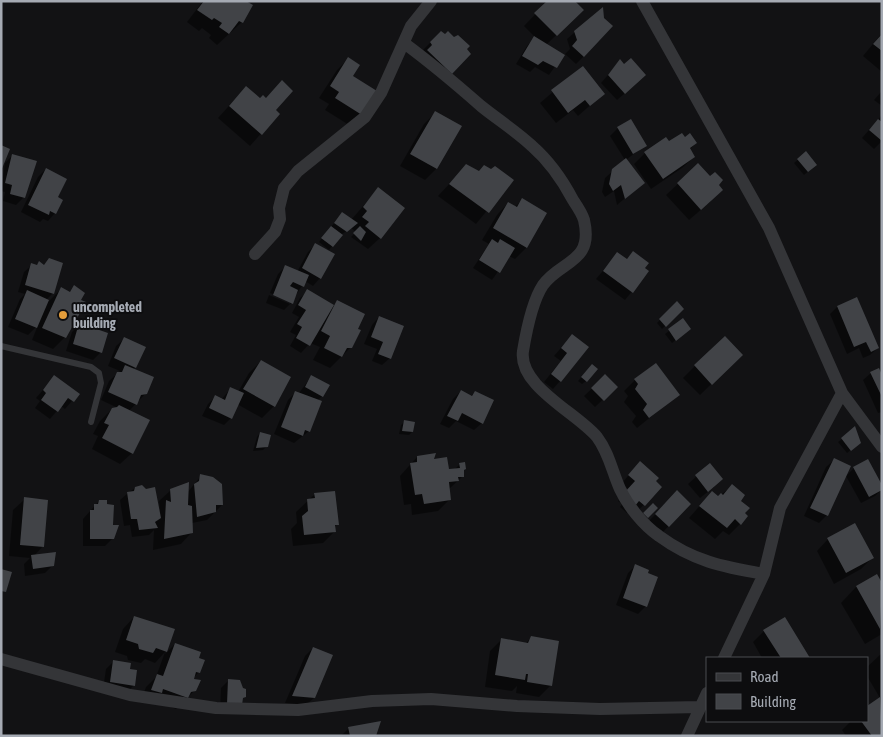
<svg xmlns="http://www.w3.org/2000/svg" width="883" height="737" font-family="'Asap Condensed',sans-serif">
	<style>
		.shadow { fill: #0007 }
		.building { fill: #414347 }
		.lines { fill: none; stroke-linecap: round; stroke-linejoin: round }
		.lane { stroke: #343538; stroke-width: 6 }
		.street { stroke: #343538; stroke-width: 12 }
		.poi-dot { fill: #e39d3b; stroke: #0d0d0f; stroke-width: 2 }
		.labels { text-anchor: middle; stroke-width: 4; stroke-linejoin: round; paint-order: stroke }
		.poi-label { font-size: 14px; font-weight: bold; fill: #a5aab3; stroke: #0d0d0f; text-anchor: start }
	</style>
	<rect width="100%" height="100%" fill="#121214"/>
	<path class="shadow" d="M203 1H243L242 22 217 45 209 38 211 35 202 28 199 31 187 22Z
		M548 1 582 10 546 45 563 55 549 75 535 67 530 72 516 64 527 46 535 37 524 26Z
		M441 32 445 36 448 32 443 81 423 50Z
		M575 32 584 56 576 64 565 54 570 49 567 39Z
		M882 33V72L863 56Z
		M348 59 361 114 349 125 325 110 329 104 319 98 337 70Z
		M620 61 637 83 617 100 601 83Z
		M582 67 603 94 578 116 573 110 556 123 540 103Z
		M246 87 278 114 250 146 218 118Z
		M882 91V106L874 100Z
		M436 112 460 127 436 169 425 180 400 166 424 124Z
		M882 115V141L874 149 862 138Z
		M618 128 645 145 626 160 643 183 617 205 614 191 605 197 602 192 605 178 625 160 610 136Z
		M684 139 696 143 689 150 694 157 682 168 651 189 634 164 645 153Z
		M806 153 812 168 804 175 794 163Z
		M13 155 24 197 16 205 3 201 5 192 1 191 5 163Z
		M467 165 479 172 512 180 476 224 438 196Z
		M698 165 717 185 710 202 689 220 666 195Z
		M46 169 57 198 55 213 48 221 43 219 40 222 21 212 38 177Z
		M378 189 380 238 368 249 351 237 356 232 351 228 342 234 329 250 319 242 339 217 351 220Z
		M522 200 546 214 526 248 515 259 509 256 492 280 473 268 489 244 482 240 497 215 508 203 515 207Z
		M315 245 320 278 313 286 305 281 291 303 284 310 266 303 269 295 290 304V301L270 293 278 274 285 267 297 272 308 252Z
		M633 252 648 272 625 300 596 279 617 254 626 260Z
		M39 263 53 293 46 300 49 301 61 289 69 293 75 287 65 337 53 349 32 340 38 325 28 335 8 327 20 299 25 294 18 292 24 272 32 265 36 266Z
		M308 291 333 306 338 302 351 347 330 368 313 360 320 347 310 343 301 353 290 346 296 335 290 332 299 317 292 313 300 298Z
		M856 299 878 348 870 355 863 358 859 348 847 354 830 314 837 307Z
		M677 303 683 309 662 329 657 323Z
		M379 317 390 358 382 365 372 361 377 349 364 344 372 325Z
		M683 320 686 332 672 343 665 334Z
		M79 325 107 334 100 353 93 360 66 351 72 332Z
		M572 335 560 381 553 389 544 382 561 361 554 356Z
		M724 337 741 355 700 395 683 378Z
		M124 339 135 367 133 369 146 393 129 411 132 453 120 464 92 449 98 436 93 434 100 421 112 409H120L101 400 109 381 120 371 108 366 116 346Z
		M261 361 274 406 262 418 237 404 231 418 224 425 202 416 208 404 215 397 221 400 231 388 238 392 249 373Z
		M592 366 586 381 582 384 578 381Z
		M871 373 882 378V412L878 413 863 380Z
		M605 376 616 387 595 407 584 396Z
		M54 377 78 394 65 409 61 406 50 419 35 408 40 401 36 398Z
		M311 377 322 396 317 401 309 431 294 443 274 434 288 400 296 392 299 393Z
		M635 380 678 395 637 428 632 422 636 416 624 402 628 396 624 391Z
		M461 391 471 396 475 392 482 423 474 430 456 421 449 428 440 424 453 399Z
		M404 422 412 432 409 435 399 434 401 425Z
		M260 433 267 446 263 450 253 451 257 437Z
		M842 439 856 446 847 453 838 442Z
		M417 457 448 471 454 470 460 464 463 476 449 489 450 499 438 511 412 515 411 504 404 505 400 476Z
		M834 460 827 515 819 523 804 516 826 467Z
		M868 461 882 489 875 496 861 503 846 476 854 468Z
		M709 465 714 487 700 498 688 484Z
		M633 470 660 487 636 513 631 508 627 513 620 507 622 504 618 501 628 489 622 483Z
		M201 476 222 505 207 520 192 523V532L181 544 153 550 154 530 149 535 132 537 130 525 124 526 120 500 128 493 135 488 160 511 159 501 171 490 187 493Z
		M732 486 743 513 740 524 729 535 723 531 715 539 689 518 712 492 718 497Z
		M677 492 690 504 661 534 648 522Z
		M315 494 337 524 334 528V532L323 543 293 546 291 529 297 523 296 512Z
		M25 499 43 546 34 556 53 565 45 573 25 576 24 564 30 558 9 556 13 510Z
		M99 501 113 538 105 546H83V519Z
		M828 539 872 558 861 569 834 584 817 551Z
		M635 566 646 606 638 614 616 605 628 573Z
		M877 576 882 585V634L865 644 841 603 856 587Z
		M134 617 173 630 165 654 175 644 198 659 199 672 193 678 195 690 176 709 152 700 141 701 146 687 156 677 165 652 155 663 145 659 141 663 128 660 127 656 115 652 123 629Z
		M784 619 808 658H762L753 642 764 631Z
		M532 637 551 685 539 697 516 693 517 686 512 691 485 687 490 651 501 640 526 643Z
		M313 648 314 698 306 705 285 703 305 656Z
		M882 653V736H846L842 730 851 721H867V708L880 698 867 676V667Z
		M114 661 128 670 134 685 126 693 103 689 106 669Z
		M229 680 245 697 220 711 221 688Z
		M349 728 374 736H341Z"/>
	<path class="building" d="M204 1H246L253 5 243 23 239 21 229 34 219 27 222 23 214 18 212 20 197 10Z
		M547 1H575L584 10 557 36 534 13Z
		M603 7 604 18 613 26 584 57 572 46 577 40 574 31Z
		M441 31 445 34 448 31 454 37 458 35 470 46 467 49 471 54 452 74 427 50 432 45 430 42Z
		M882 34V51L873 44Z
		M534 36 565 55 557 68 543 61 538 65 522 56Z
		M348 57 360 65 353 76 377 91 362 115 335 98 339 92 330 86Z
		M631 58 646 75 625 94 608 75 620 59 624 64Z
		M583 66 605 94 590 106 585 100 568 113 551 90Z
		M282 80 293 91 276 110 280 114 262 135 229 106 246 86 260 98 263 95 266 98Z
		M435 111 462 126 437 169 410 154Z
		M631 119 647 146 633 154 617 127Z
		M878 119 882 122V141L869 130Z
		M682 133 685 137 690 133 697 143 690 148 695 157 663 179 644 152 666 137 669 141Z
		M1 145 10 149 1 171Z
		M806 151 817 165 808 172 797 159Z
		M12 154 37 161 25 198 10 194 12 185 5 183Z
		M626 158 645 183 625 199 621 185 613 191 609 184 612 169Z
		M698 163 710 176 715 172 723 180 719 185 723 190 701 210 677 183Z
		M466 164 479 171 484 165 491 169 495 166 514 180 489 213 449 184Z
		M46 168 67 179 58 197 63 200 56 214 50 211 49 215 28 205Z
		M378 187 405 208 381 239 365 226 369 222 362 217 367 211 363 207Z
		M522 198 547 213 527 248 493 228 508 202 517 207Z
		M342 212 358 223 347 232 334 223Z
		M331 226 343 235 333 247 321 238Z
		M360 226 366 232 361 241 353 233Z
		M492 239 498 243 500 239 515 248 500 273 479 260Z
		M315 243 335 254 321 279 302 268Z
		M633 251 649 263 645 268 649 271 633 293 603 271 617 252 627 259Z
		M49 258 63 263 54 294 25 285 31 263 37 265 39 261 44 265Z
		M285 265 309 275 304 287 293 282 290 286 298 290 293 304 273 295Z
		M74 285 85 293 81 300 86 302 66 338 42 328 61 287 70 292Z
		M307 289 334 305 310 346 296 338 302 327 297 324 306 310 298 305Z
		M27 290 49 300 37 328 15 319Z
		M857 297 879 348 871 352 866 342 854 347 837 306Z
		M337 300 365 314 358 329 361 330 352 348H347L342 357 324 348 330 336 321 331Z
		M677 301 684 309 666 327 659 319Z
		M379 316 404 326 391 359 378 354 383 342 371 337Z
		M683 318 691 329 676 341 668 329Z
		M79 323 108 333 102 353 73 344Z
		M572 334 589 347 561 382 551 374 567 353 561 348Z
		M725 336 743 355 712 385 694 365Z
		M124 337 146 347 136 368 114 358Z
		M261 360 291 377 275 407 243 389Z
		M656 363 680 395 649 418 643 410 647 404 635 389 638 384 634 379Z
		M592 364 598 369 587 382 581 377Z
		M125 365 154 377 147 394 141 395 137 405 108 392 117 372H122Z
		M879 368 882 375V397L870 372Z
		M605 374 618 387 604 401 591 388Z
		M54 375 80 394 74 402 68 398 58 412 41 400 46 393 43 390Z
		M311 375 330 385 323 397 305 387Z
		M230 387 244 393 232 419 209 408 215 395 225 400Z
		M461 390 472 396 475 391 494 400 483 424 462 413 458 421 447 416Z
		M295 391 322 401 310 432 305 430 303 436 281 427Z
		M119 405 150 420 133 454 102 438 109 425 104 423 112 408 117 407Z
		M404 420 415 422 413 432 402 431Z
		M855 426 861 443 851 451 841 438Z
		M260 432 271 435 268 447 256 448Z
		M436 453 434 459 447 457 449 469 460 468 459 463 465 462 466 469 464 470V477H458L459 481 449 482 451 500 424 504 422 494 415 495 410 463 417 462V456Z
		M834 458 851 466 828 516 810 508Z
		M868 459 882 485V490L869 497 853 467Z
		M640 461 659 478 656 481 662 487 645 506 639 501 635 506 624 493 635 481 628 475Z
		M710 463 723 479 708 492 695 475Z
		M200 474 213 477 222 484 223 505H216V512L197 517 194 484 199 481Z
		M189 482 188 505 192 506 193 533 164 539 166 500 171 502 170 489Z
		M732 484 745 495 741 501 750 508 745 513 748 516 741 525 735 519 727 528 699 506 712 491 718 496 721 493 723 495Z
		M142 485 146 489 155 487 161 518 155 522 158 528 139 530 137 519H131L127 492 134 491 135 487Z
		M677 490 691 504 669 527 655 514Z
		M335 491 339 525H335L336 532 304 535 302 516 308 511 307 499 315 498 314 493Z
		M24 497 48 500 44 547 20 545Z
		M99 500H107V504L114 505 113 525H119L114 539H90V510H94V504H98Z
		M653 503 658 508 648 518 643 513Z
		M855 523 874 558 846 573 827 538Z
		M56 552 54 566 33 569 31 555Z
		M635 564 649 570 648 573 658 577 647 607 623 598Z
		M1 569 12 572 6 592 1 591Z
		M877 574 882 583 880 629 856 586Z
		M134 616 175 629 167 652 156 648 153 653 139 649 138 644 126 640Z
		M785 617 810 658H781L763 630Z
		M531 636 559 641 552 686 527 682 528 674H526L525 680 495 675 501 638 528 643Z
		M175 643 201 652 199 658 205 660 200 673 196 672 194 679 201 680 196 691 191 692 188 698 163 689 162 693 151 690 157 674 163 676Z
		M313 647 333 655 315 698 292 696Z
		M113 660 131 663 130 669 137 670 135 686 110 682Z
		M228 679 240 680 243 688 246 689V697L243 698 242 705 227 704Z
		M880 697 882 736H872L861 721H867V706Z
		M381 721 376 736H350L348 727Z"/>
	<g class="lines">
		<path class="lane" d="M1 346 91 367 99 373 101 383 91 422"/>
		<path class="street" d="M642 1 769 228 842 393 882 447
			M404 43C431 63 456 84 481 106 497 119 516 131 532 146 548 160 563 181 573 200 577 206 582 213 584 220 594 263 561 260 543 285 533 300 526 333 523 351 518 386 577 413 597 437 609 453 612 471 620 489 628 506 643 525 659 536 693 561 723 567 764 574
			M255 254 275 232 280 219 279 208 284 188 298 171 365 117 381 93 411 26 431 1
			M724 658 764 574 780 508 842 393
			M1 659 130 695 216 708 298 710 372 701 431 699 517 706 600 709 700 707
			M687 736 707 693"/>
	</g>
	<circle class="poi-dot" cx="63" cy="315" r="5"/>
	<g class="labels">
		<g class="poi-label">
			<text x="73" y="312">uncompleted<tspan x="73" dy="16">building</tspan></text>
		</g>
	</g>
	<rect width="883" height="737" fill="none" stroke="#a5aab3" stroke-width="5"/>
	<rect x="706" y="657" width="162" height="65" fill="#0d0d0f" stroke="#4a4c51"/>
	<rect x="716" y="673" width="25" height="8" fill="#343538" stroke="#4a4c51"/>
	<text x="750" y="682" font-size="15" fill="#a5aab3">Road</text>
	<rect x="716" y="694" width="25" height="15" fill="#414347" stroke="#4a4c51"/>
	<text x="750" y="707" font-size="15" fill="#a5aab3">Building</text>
</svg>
